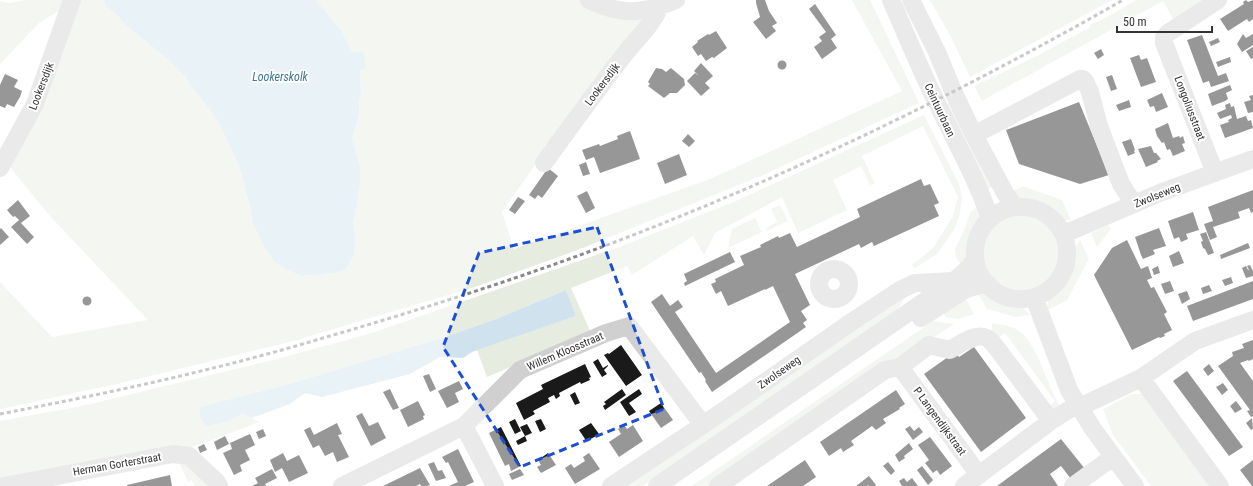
<svg xmlns="http://www.w3.org/2000/svg" width="1253" height="486" font-family="'Roboto Condensed',sans-serif">
	<style>
		.green { fill: #e6ecdf }
		.water { fill: #cfe2ee }
		.building { fill: #1a1a1a }
		.lines { fill: none; stroke-linecap: round; stroke-linejoin: round }
		.minor { stroke: #d0d0d0; stroke-width: 18 }
		.rail { stroke: #888; stroke-width: 3; stroke-dasharray: 4 3; stroke-linecap: butt }
		.marked { fill: none; stroke: #1d4ed8; stroke-width: 3; stroke-dasharray: 8 5; stroke-linejoin: round }
		.labels { text-anchor: middle; stroke-width: 4; stroke-linejoin: round; paint-order: stroke }
		.street-label { font-size: 11px; fill: #333; stroke: #fff }
		.water-label { font-size: 12px; font-style: italic; fill: #3f7597; stroke: #fff }
	</style>
	<rect width="100%" height="100%" fill="#fff"/>
	<path class="green" d="M26 0H67L64 8 40 22 0 64V1L10 3Z
		M75 0H104L105 6 116 14 128 27 165 57 185 77 218 121 239 166 251 210 253 223 302 276 332 273 355 239 353 225 360 186 356 152 352 138 359 116V103L361 92 360 71 352 52 341 30 316 0H585L653 13 556 135 502 212 514 249 710 179 902 91 852 0H870L919 103 761 176 575 251 475 287 290 342 117 384 0 409V282L52 337 148 320 49 215 6 162Z
		M930 0H1112L970 77 951 37Z
		M1136 0H1201L1173 19 1163 1 982 101 974 86 1037 56 1085 30 1090 28V25L1111 15Z
		M952 101 997 185 983 191 942 106Z
		M924 115 959 184 962 197 960 214 954 230 937 254 915 268 912 265 933 248 953 216 958 197 923 126 862 156 875 184 870 185 861 166 833 180 847 210 798 233 782 197 715 233 704 255 693 236 632 275 627 266 571 288 591 333 487 377 477 350 576 316 566 290 496 319 445 337 289 384 199 407 200 417 226 422 243 414 252 418 259 422 185 450 0 483V421L82 406 277 359 372 333 619 247 736 201Z
		M1023 186 1062 200 1071 220H1063L1056 217 1047 209 1018 199 1010 193Z
		M780 205 788 221 767 231 766 228 777 222 771 209Z
		M981 206 982 214 980 222 973 237 970 256 963 269 956 257 955 249 965 228 970 213 974 209Z
		M984 253a37 37 0 1 1 74 0a37 37 0 1 1-74 0Z
		M755 218 762 232 728 248 732 229Z
		M1108 225 1111 229 1097 247 1091 233Z
		M1080 240 1089 259 1067 300 1046 311C1047 305 1048 300 1051 295 1057 287 1066 281 1069 270 1073 257 1071 252 1080 240Z
		M976 290 987 291 1007 302 1021 306 1030 315 1016 317 987 309Z
		M907 294 897 311 643 486H622Z
		M964 295 974 314 959 319 946 317 942 310Z
		M933 321 954 324 709 486H692Z
		M992 323C1000 325 1009 325 1016 329 1037 340 1046 384 1059 404V406L1054 411 1048 407 1055 401 1005 333 998 338 992 333Z
		M1132 394H1142L1210 486H1151L1113 435 1103 409Z
		M184 459 212 484 208 486H191L194 485 192 480 188 482 178 460Z"/>
	<path class="water" d="M104 0H316L341 30 352 52H363L366 67 360 71 361 92 359 103V116L352 138 360 167V186L353 225 355 239 354 255 346 269 332 273 302 276 288 270 276 263 265 248 253 223 251 210 239 166 218 121 185 77 165 57 128 27 116 14 105 6Z
		M566 290 576 316 472 352 463 358 440 357 410 374 322 397 305 393 290 404 252 418 243 414 226 422 206 426 200 417 199 407 289 384 445 337 496 319Z"/>
	<path class="building" d="M756 0H765L769 11 777 23 772 26 776 31 766 39 753 22 760 17 756 3Z
		M1246 0 1248 2 1253 0V19L1249 22 1247 19 1228 31 1220 19 1244 4 1243 2Z
		M815 4 836 35 831 39 837 48 822 59 814 47 822 41 819 37 826 32 809 9Z
		M716 31 727 48 714 58 712 57 706 61 701 54 698 56 692 47 698 42 697 41 708 34 709 35Z
		M1243 34 1246 38 1253 34V45L1242 52 1237 44Z
		M1202 35 1218 76 1226 73 1229 81 1211 87 1209 81 1203 83 1187 40Z
		M1218 38 1220 42 1211 46 1209 42Z
		M1253 47V58L1251 59 1246 51Z
		M1101 49 1104 55 1098 59 1094 53Z
		M1139 55 1141 60 1147 58 1156 82 1141 87 1130 58Z
		M1230 57 1231 62 1218 67 1216 62Z
		M777.5 65a4.5 4.5 0 1 1 9 0a4.5 4.5 0 1 1-9 0Z
		M701 63 713 76 705 83 710 88 701 96 687 81 695 73 699 76 694 71Z
		M656 68 662 69 666 72 671 68 684 79 685 85 677 93H670L664 98 648 86 650 84 648 82Z
		M5 74 18 80 14 87 22 91 20 97 14 107 7 104 5 108 0 106V85Z
		M1112 75 1117 89 1111 91 1106 77Z
		M1230 85 1232 90 1226 93 1228 99 1225 101 1212 106 1208 94Z
		M1162 93 1168 107 1156 112 1154 106 1150 107 1147 100Z
		M1253 95V112L1248 113 1244 102 1251 100 1249 96Z
		M1129 100 1131 107 1119 111 1116 105Z
		M1079 102 1109 175 1080 184 1019 164 1006 130Z
		M1230 103 1231 107 1234 106 1237 119 1246 116 1248 121 1251 120 1253 128 1225 138 1220 125 1229 122 1228 120 1232 118 1231 115 1220 119 1217 113 1226 109 1225 105Z
		M1168 123 1173 138 1179 136 1180 138 1183 136 1185 143 1182 144 1185 151 1173 156 1170 149 1167 150 1164 142 1162 143 1157 136 1155 129Z
		M630 131 640 159 600 173 594 157 586 160 582 150 599 144 600 146 618 139 617 136Z
		M688 134 695 141 689 147 682 141Z
		M1131 139 1135 150 1134 151 1135 153 1128 156 1122 142Z
		M1151 146 1154 153H1156L1161 159 1157 161 1158 162 1146 167 1138 149Z
		M679 154 687 175 665 184 657 163Z
		M586 162 590 174 583 176 579 165Z
		M548 168 558 176 542 198 538 195 535 199 529 195Z
		M921 179 924 186 930 184 939 203 934 205 939 216 874 246 872 242 861 248 859 244 795 274 810 305 801 311 807 320 803 323 806 327 712 392 705 381 706 380 701 372 699 373 651 302 662 294 670 306 678 300 683 307 675 312 716 373 790 322 773 286 765 290V289L728 306 721 291 716 294 711 284 716 282 715 279 744 265 740 256 761 247 760 245 778 236 779 238 790 233 797 247 860 217 857 209Z
		M1253 190V212L1251 213 1249 208 1238 212 1240 218 1213 227 1217 237 1210 240 1204 224 1213 221 1208 207Z
		M587 191 595 208 586 213 577 196Z
		M518 197 525 201 515 214 509 210Z
		M18 200 30 216 21 223 34 237 27 244 11 227 19 220 15 216 13 217 7 210Z
		M1193 212 1199 230 1186 234 1188 239 1181 242 1179 237 1174 239 1168 221Z
		M1 228 9 237 0 245V229Z
		M1159 228 1166 246 1153 250 1155 254 1143 259 1141 255 1135 237Z
		M1206 232 1214 253 1208 255 1205 249 1203 248 1201 242 1203 241 1200 234Z
		M1127 240 1141 269 1148 266 1152 278 1147 280 1151 288 1154 287 1167 312 1164 314 1172 330 1164 334 1165 336 1160 338 1159 337 1132 350 1094 275 1112 248Z
		M1248 243 1250 248 1221 259 1220 255Z
		M1179 251 1184 263 1173 267 1169 256Z
		M730 252 735 262 685 286 684 283 687 281 684 274Z
		M1250 265 1253 271V276L1246 278 1242 268 1246 266 1248 270H1249L1247 266Z
		M1158 266 1160 273 1154 275 1152 269Z
		M1231 277 1233 283 1225 286 1222 280Z
		M1170 281 1174 291 1165 294 1161 284Z
		M1253 281V299L1193 321 1187 306Z
		M1209 285 1212 291 1203 294 1201 288Z
		M1187 291 1190 299 1182 304 1178 294Z
		M82.5 301a4.5 4.5 0 1 1 9 0a4.5 4.5 0 1 1-9 0Z
		M1253 340V359L1249 361 1248 360 1240 363 1253 381V416L1251 417 1247 411 1250 410 1218 366 1233 356 1232 352 1244 348 1242 344Z
		M621 345 642 375 626 386 604 355 608 353 609 354Z
		M974 347 1026 418 981 452 924 374 955 352 959 357Z
		M598 359 603 368 608 365V366L604 370 607 374 602 377 593 362Z
		M585 364 591 377 589 378 590 380 581 384 580 382 559 393 560 396 556 399 554 395 548 398 550 402 533 411 535 414 524 420 516 403 543 389 541 385Z
		M1209 364 1214 371 1208 376 1203 369Z
		M1187 371 1243 447 1229 456 1173 381Z
		M429 374 436 389 430 392 423 376Z
		M459 381 463 389 455 393 459 402 447 408 438 391Z
		M1223 383 1228 390 1222 395 1216 387Z
		M390 389 399 408 393 410 383 392Z
		M622 389 626 395 605 410 603 406 606 404 604 402Z
		M639 389 642 394 629 403 636 412 629 416 620 402Z
		M896 390 905 404 899 408 900 409 883 419 886 423 876 430 872 426 851 441 854 445 843 452 841 448 829 456 820 442Z
		M575 392 580 403 575 405 570 395Z
		M418 401 425 415 423 416 424 419 408 427 400 410Z
		M1236 401 1242 409 1235 413 1230 406Z
		M661 403 673 420 661 428 649 411Z
		M362 413 369 426 378 422 386 438 371 446 356 416Z
		M1252 418 1253 429 1251 430 1246 423Z
		M515 419 521 431 515 434 509 422Z
		M541 419 546 429 540 432 535 421Z
		M337 423 342 434 338 435 349 457 337 462 333 452 325 456 319 445 313 448 304 430 310 427 314 435Z
		M591 423 599 434 587 442 579 430Z
		M527 424 532 433 525 436 527 441 518 445 516 441 525 436 520 427Z
		M624 425 627 429 633 425 643 441 619 457 609 442 621 434 618 429Z
		M910 426 914 431 919 427 923 432 913 440 905 429Z
		M501 427 521 466 511 471 509 464 505 466 489 433Z
		M263 429 266 436 259 439 256 432Z
		M250 434 255 445 245 450 250 460 240 465 242 471 234 475 223 453 232 449 230 443Z
		M225 436 229 444 217 450 214 442Z
		M930 437 952 466 940 475 937 470 933 473 925 463 929 460 918 445Z
		M1061 439 1085 469 1071 479 1061 466 1050 474 1058 486H997Z
		M909 443 913 449 904 456 905 458 899 462 895 455Z
		M204 444 207 450 200 453 198 447Z
		M458 449 474 482 465 486H449L458 482 448 462 446 463 442 457Z
		M283 453 287 461 299 455 308 473 289 482 282 468 275 472 270 460Z
		M548 453 556 465 541 473 537 467 541 465 538 460Z
		M589 453 600 469 575 484 565 468 571 464 574 468 585 461 583 457Z
		M805 460 816 477 803 486H767Z
		M1253 460V486H1252L1240 470Z
		M434 462 438 471 442 470 446 478 436 481 428 464Z
		M888 462 895 471 891 475 883 466Z
		M922 466 933 480 928 485 917 470Z
		M420 468 430 485 427 486H421L420 484 416 486H383Z
		M272 469 277 478 265 484 266 486H252L258 483 255 478Z
		M520 469 524 475 512 480 509 474Z
		M170 475 172 486H127V485Z
		M869 476 876 485 875 486H869L868 485 867 486H856Z
		M904 478 907 482 912 478 918 486H902L899 481Z"/>
	<g class="lines">
		<path class="minor" d="M589 0C623 16 642 14 676 0
			M891 0C906 34 920 69 937 103 955 141 977 179 990 219
			M911 0 937 52 953 91 974 135 1005 193 1015 207
			M974 135 1080 79H1083L1085 81 1090 92 1099 126 1121 184 1134 204
			M544 163C570 127 597 90 624 55 636 39 653 25 660 6
			M0 168 35 104 72 0
			M1215 173 1164 43V37L1168 33 1218 0
			M975 253a46 46 0 1 1 92 0a46 46 0 1 1-92 0Z
			M1064 234 1162 192 1253 159
			M819 284a15 15 0 1 1 30 0a15 15 0 1 1-30 0Z
			M1034 297 1069 390 1093 429 1135 486
			M921 318 966 289 980 285H989
			M900 367 929 345 950 350C959 345 975 332 987 338 990 339 993 344 996 347L1051 421
			M900 367 979 475
			M1141 378 1220 486
			M464 426 495 486
			M4 486 173 454 189 456 216 481 219 486
			M342 486 464 426 520 370 606 333 629 326 703 425
			M611 486 703 425 853 321 900 290 915 283 954 281
			M657 486 954 281 970 267 975 258
			M718 486 885 370 900 367
			M964 486 1051 421 1070 409 1086 404 1141 378 1195 341 1253 320
			M1073 486 1113 457"/>
		<path class="rail" d="M0 414C109 393 217 370 323 338 416 311 508 282 599 248 780 180 955 96 1123 0"/>
	</g>
	<path d="M0 0H1253V486H0ZM597 227 664 409 520 467 443 347 479 253Z" fill="#fff" fill-opacity=".55" fill-rule="evenodd"/>
	<path class="marked" d="M597 227 664 409 520 467 443 347 479 253Z"/>
	<g class="labels">
		<g class="street-label">
			<text transform="translate(602 84) rotate(-53)" y="4">Lookersdijk</text>
			<text transform="translate(41 86) rotate(-69)" y="4">Lookersdijk</text>
			<text transform="translate(1190 108) rotate(69)" y="4">Longoliusstraat</text>
			<text transform="translate(940 110) rotate(65)" y="4">Ceintuurbaan</text>
			<text transform="translate(1157 195) rotate(-22)" y="4">Zwolseweg</text>
			<text transform="translate(565 351) rotate(-23)" y="4">Willem Kloosstraat</text>
			<text transform="translate(779 372) rotate(-35)" y="4">Zwolseweg</text>
			<text transform="translate(940 421) rotate(54)" y="4">P Langendijkstraat</text>
			<text transform="translate(117 464) rotate(-10)" y="4">Herman Gorterstraat</text>
		</g>
		<g class="water-label">
			<text x="280" y="81">Lookerskolk</text>
		</g>
	</g>
	<path d="M1117 26v6h95v-6" fill="none" stroke="#333333" stroke-width="2"/>
	<text x="1123" y="26" font-size="12" fill="#333333" stroke="#ffffff" stroke-width="3" paint-order="stroke">50 m</text>
</svg>
